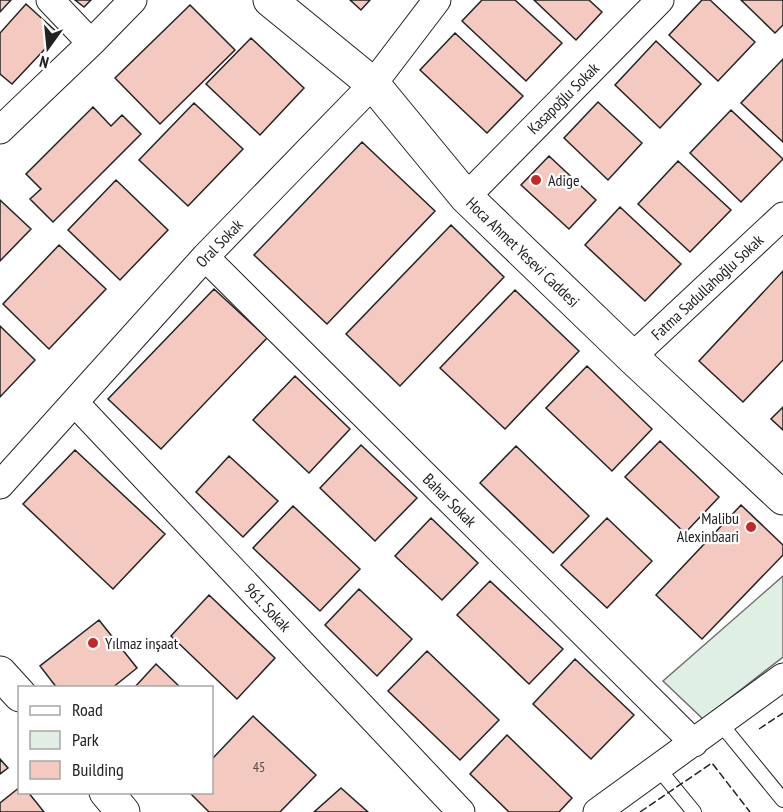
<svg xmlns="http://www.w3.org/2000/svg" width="783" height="812" font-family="'PT Sans Narrow',sans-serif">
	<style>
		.green { fill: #e0efe3; stroke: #6f6f6f; stroke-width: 1.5 }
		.building { fill: #f3c9c0; stroke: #222; stroke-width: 1.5 }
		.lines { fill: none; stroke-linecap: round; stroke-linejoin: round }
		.service-casing { stroke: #222; stroke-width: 16 }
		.minor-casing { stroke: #222; stroke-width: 29 }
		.tertiary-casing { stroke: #222; stroke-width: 35 }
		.service { stroke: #fff; stroke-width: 14 }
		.minor { stroke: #fff; stroke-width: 27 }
		.tertiary { stroke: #fff; stroke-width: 33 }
		.fence { stroke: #222; stroke-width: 1.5; stroke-dasharray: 8 3; stroke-linecap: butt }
		.poi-dot { fill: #c62828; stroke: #fff; stroke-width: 2 }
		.labels { text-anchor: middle; stroke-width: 4.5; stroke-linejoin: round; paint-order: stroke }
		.number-label { font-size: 14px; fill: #564c4a }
		.street-label { font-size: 16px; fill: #222; stroke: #fff }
		.poi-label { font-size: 16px; fill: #222; stroke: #fff; text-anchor: start }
	</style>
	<rect width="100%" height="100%" fill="#fff"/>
	<path class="green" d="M783 576V657L703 719 663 681Z"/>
	<path class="building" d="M0 0H11L0 12Z
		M75 0H91L84 7Z
		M350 0H370L361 10Z
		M482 0H515L562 43 526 81 462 21Z
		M534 0H589L602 12 576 40Z
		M702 0H710L755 42 718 81 669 35Z
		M741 0H783V25L775 33Z
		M26 4 59 34 12 84 0 74V33Z
		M190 5 235 50 160 124 115 78Z
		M455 33 523 96 487 133 420 70Z
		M251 38 304 88 260 135 206 84Z
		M656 41 701 84 660 128 615 85Z
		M783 59V142L741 103Z
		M598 102 642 143 608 180 564 138Z
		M194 103 243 149 188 206 139 160Z
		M93 107 111 126 122 115 141 134 53 222 30 199 41 189 26 174Z
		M731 110 783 159 741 202 690 153Z
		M362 142 435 211 327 324 254 255Z
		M549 156 596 200 569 229 521 185Z
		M678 161 731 210 690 252 638 204Z
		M116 180 168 230 120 280 68 230Z
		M0 200 31 229 0 261Z
		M620 207 681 264 645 301 585 245Z
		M451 225 504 277 400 386 346 334Z
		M59 245 106 289 49 349 3 304Z
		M783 271V360L743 402 699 361Z
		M214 289 267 338 161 449 108 399Z
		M515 290 579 351 505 429 440 368Z
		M0 326 35 360 0 397Z
		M587 366 652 429 612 471 546 408Z
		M295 376 350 429 309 473 253 420Z
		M783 407V430L771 419Z
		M660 441 719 497 685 533 625 477Z
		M361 445 417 498 375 541 320 488Z
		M516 446 589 516 553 553 480 483Z
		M75 450 165 534 113 589 23 504Z
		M229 456 278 501 243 537 196 492Z
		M741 505 783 545V555L702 639 656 595Z
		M293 506 360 569 320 611 253 548Z
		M431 518 478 563 442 600 395 556Z
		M607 518 652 561 607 608 561 565Z
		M490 581 563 649 529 684 457 615Z
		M359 589 412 639 377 676 325 625Z
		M209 595 275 658 237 699 171 636Z
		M99 620 137 668 112 688H57L40 666Z
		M427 651 499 720 460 760 388 691Z
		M575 659 634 715 591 759 533 704Z
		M156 664 181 688H134Z
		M253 716 316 775 280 812H209L189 792H212V759Z
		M507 735 572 798 559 812H509L470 774Z
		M0 759 8 768 0 774Z
		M20 787V792H28L44 812H0V803Z
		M341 788 368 812H314Z"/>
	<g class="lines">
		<defs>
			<path id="service" d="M720 723 783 800
				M658 768 694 812"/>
			<path id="minor" d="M50 0 91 43
				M0 130 91 43 133 0
				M466 197 660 0
				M205 257 694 743
				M632 357 783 216
				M75 403 461 812
				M0 485 205 257 373 84 437 0
				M597 812 783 677"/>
			<path id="tertiary" d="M270 0 373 84 466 197 632 357 783 498
				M0 673 20 695
				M106 792 123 812"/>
		</defs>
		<use href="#service" class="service-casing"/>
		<use href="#minor" class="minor-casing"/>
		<use href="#tertiary" class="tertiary-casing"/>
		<use href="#service" class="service"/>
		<use href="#minor" class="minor"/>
		<use href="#tertiary" class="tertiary"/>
		<path class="fence" d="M759 729 783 713
			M640 812 712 763 750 812"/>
	</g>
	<g class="poi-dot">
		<circle cx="536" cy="180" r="6"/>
		<circle cx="751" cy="527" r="6"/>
		<circle cx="93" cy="643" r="6"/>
	</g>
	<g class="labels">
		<g class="number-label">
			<text x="259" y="772">45</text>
		</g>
		<g class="street-label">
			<text transform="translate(563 98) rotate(-45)" y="6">Kasapoğlu Sokak</text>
			<text transform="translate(219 243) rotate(-46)" y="6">Oral Sokak</text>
			<text transform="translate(523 252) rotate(44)" y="6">Hoca Ahmet Yesevi Caddesi</text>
			<text transform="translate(707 287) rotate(-43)" y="6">Fatma Sadullahoğlu Sokak</text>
			<text transform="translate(450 500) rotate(45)" y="6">Bahar Sokak</text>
			<text transform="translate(268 607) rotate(47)" y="6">961. Sokak</text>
		</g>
		<g class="poi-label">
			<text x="548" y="186">Adige</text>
			<text x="739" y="524" text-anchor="end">Malibu<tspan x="739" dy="18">Alexinbaari</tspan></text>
			<text x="105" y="649">Yılmaz inşaat</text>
		</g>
	</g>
	<rect x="18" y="686" width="195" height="108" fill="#ffffff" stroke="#a7a7a7" stroke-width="1.5"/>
	<rect x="30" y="706" width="30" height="9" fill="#ffffff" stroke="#a7a7a7" stroke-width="1.5"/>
	<text x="72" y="716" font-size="18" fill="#222222">Road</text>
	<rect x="30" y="731" width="30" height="18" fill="#e0efe3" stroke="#a7a7a7" stroke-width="1.5"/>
	<text x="72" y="746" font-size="18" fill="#222222">Park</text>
	<rect x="30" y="761" width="30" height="18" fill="#f3c9c0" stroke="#a7a7a7" stroke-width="1.5"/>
	<text x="72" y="776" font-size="18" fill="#222222">Building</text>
	<g transform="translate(48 48) rotate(195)" stroke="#ffffff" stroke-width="4.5" paint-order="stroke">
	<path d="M0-4.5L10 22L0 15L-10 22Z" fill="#222222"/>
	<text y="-9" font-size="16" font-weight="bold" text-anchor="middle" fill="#222222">N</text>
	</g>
</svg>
